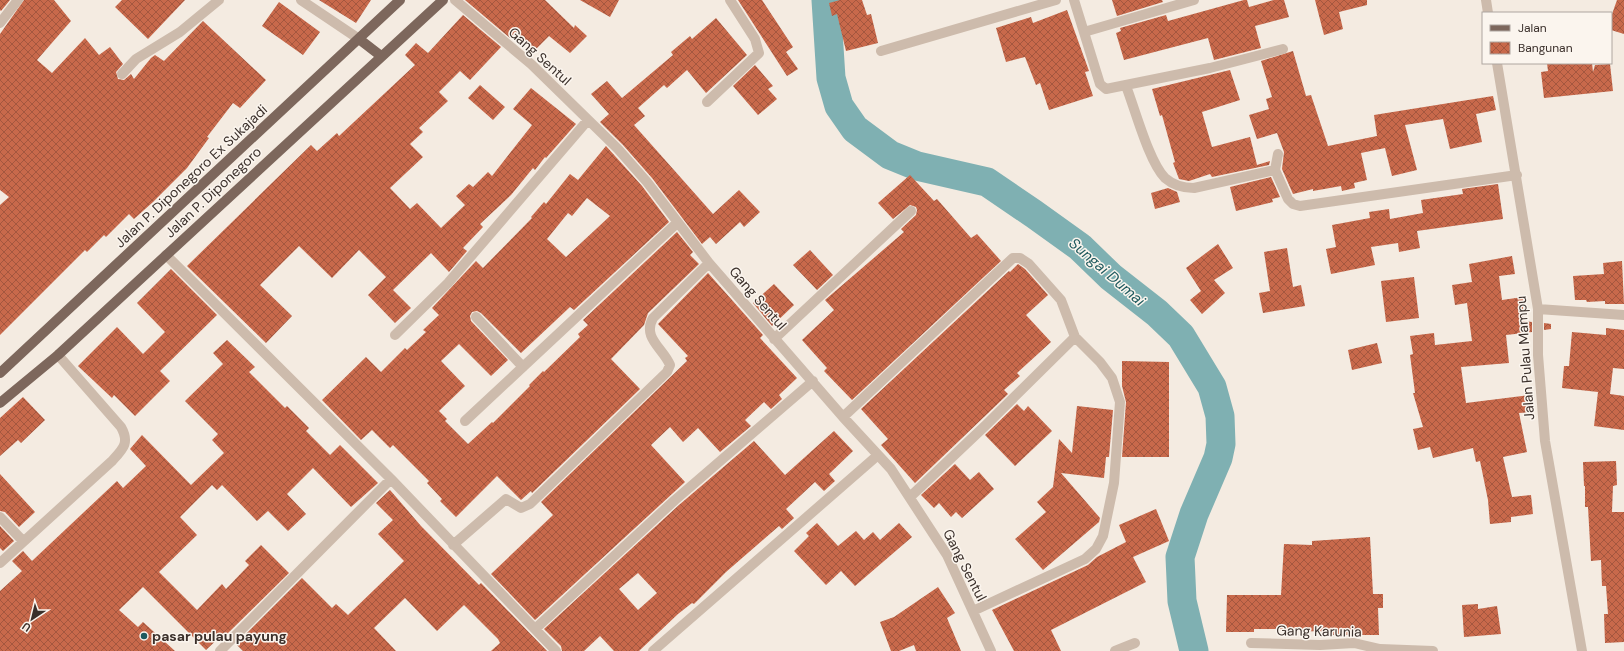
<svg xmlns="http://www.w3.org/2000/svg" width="1624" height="651" font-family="'DM Sans',sans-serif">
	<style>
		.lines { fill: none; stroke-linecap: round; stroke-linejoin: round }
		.river { stroke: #7fb0b2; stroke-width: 29 }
		.building { fill: url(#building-cross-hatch); fill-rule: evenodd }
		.street { stroke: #cdbbac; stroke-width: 10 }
		.primary { stroke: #7d675c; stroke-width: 10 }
		.poi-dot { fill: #1f5a5e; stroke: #fbf5ee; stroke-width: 1.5 }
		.labels { text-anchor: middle; stroke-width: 3; stroke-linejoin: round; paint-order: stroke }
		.street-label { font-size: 14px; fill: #3b302b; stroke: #fbf5ee }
		.poi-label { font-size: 14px; font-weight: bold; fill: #3b302b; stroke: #fbf5ee; text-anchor: start }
		.water-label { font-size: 15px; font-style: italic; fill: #1f5a5e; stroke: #fbf5ee }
	</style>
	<defs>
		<pattern id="building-cross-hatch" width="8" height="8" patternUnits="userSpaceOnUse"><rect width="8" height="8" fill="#c8694b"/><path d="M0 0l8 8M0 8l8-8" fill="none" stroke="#a4573f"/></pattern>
	</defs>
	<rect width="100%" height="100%" fill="#f4ebe1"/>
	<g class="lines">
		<path class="river" d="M826 0 831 78 839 106 855 129 890 155 917 166 987 182 1034 214 1080 247 1111 277 1157 313 1181 336 1212 387 1220 416 1221 444 1218 458 1194 514 1180 557 1182 601 1194 651"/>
	</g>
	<path class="building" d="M0 0H10L1 11 0 10Z
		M24 0H54L71 21 37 60 52 73 85 38 99 55 110 47 123 64 116 72 118 79 124 80 131 74 134 79 151 58 155 55 164 61 203 21 266 80 240 108 233 103 207 137 209 138 187 168 153 202 134 219 129 214 106 237 104 235 87 252 85 250 0 335V205L9 197 0 190V34Z
		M122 0H185L148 39 115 7Z
		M319 0H371L356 23Z
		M465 0H545L574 28 575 25 587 36 570 53 549 36 535 50 516 32 510 38Z
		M580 0H619L610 17Z
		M738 0H762L793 47 786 52 798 69 787 76Z
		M840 0H862L867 15 871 14 878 43 846 51 837 14 832 16 829 3Z
		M1112 0H1162L1163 2 1117 16Z
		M1244 0H1247L1249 7 1274 0H1284L1289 17 1255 26 1261 48 1214 60 1208 38 1124 60 1116 33 1121 31 1120 28 1166 15 1168 21Z
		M1315 0H1367V5L1339 12 1343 29 1324 35Z
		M1617 0H1624V34L1611 30V17Z
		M279 2 320 32 303 55 262 26Z
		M1067 10 1089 71 1085 72 1093 96 1049 110 1040 83 1036 85 1025 57 1006 62 996 28 1031 17 1033 23Z
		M463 15 501 47 470 80 460 71 439 92 448 101 419 128 423 132 410 144 423 157 390 188 410 209 417 203 441 228 465 205 456 196 469 184 473 187 488 172 492 176 532 125 513 109 531 88 576 124 546 158 545 157 535 170 533 168 511 195 480 224 483 227 463 248 467 251 449 272 431 253 393 290 411 308 395 323 368 295 386 277 359 250 332 278 299 246 260 285 292 316 266 343 187 266 311 145 317 151 337 133 339 136 415 65 405 55 416 43 428 53Z
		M716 18 747 55 706 93 687 70 667 88 664 85 638 108 645 116 634 125 713 214 739 190 760 212 744 227 740 222 716 244 710 237 702 244 652 178 623 145 600 122 609 114 591 94 607 81 622 98 673 55 671 52 690 36 692 39Z
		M1293 51 1306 96 1311 95 1328 146 1377 136 1374 115 1493 96 1496 110 1476 114 1482 142 1450 149 1443 119 1405 125 1417 170 1392 176 1385 148 1361 153 1367 180 1354 183 1355 188 1342 191 1341 186 1313 191V189L1293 194 1282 169 1284 152 1277 133 1257 139 1249 115 1269 109 1266 99 1272 97 1261 61Z
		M1547 63H1592L1593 72 1595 65 1610 64 1613 91 1544 98 1541 72 1548 71Z
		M755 65 773 86 768 89 777 99 758 115 733 86Z
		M1230 70 1240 100 1202 112 1212 147 1250 137 1257 165 1270 161 1269 165 1212 177 1210 174 1189 181 1179 179 1173 163 1175 162 1162 115 1160 116 1152 89Z
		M480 85 505 107 493 120 468 98Z
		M606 146 642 186 669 222 574 310 570 307 521 353 481 313 477 311 472 312 470 316 471 321 508 360 491 376 459 344 441 361 465 386 439 411 447 419 445 421 468 444 492 422 493 423 530 386 529 385 543 371 544 372 580 337 578 334 588 325 583 320 677 232 693 252 690 255 699 264 648 313 644 325 611 359 640 389 532 493 531 491 521 500 497 476 456 517 440 501 442 499 427 483 429 481 393 445 390 448 372 430 361 440 322 400 366 357 381 372 405 348 407 350 426 332 423 330 439 315 432 308 476 261 483 268 532 218 531 217 544 202 546 204 570 174 578 180ZM587 198 610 216 566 257 547 239 568 213 572 216Z
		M910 175 934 201 937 199 971 238 977 234 1001 261 852 400 824 371 827 368 802 340 834 310 825 300 904 232 901 229 916 215 917 210 916 207 910 205 893 219 878 203Z
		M1271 177 1280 197 1272 199 1273 202 1236 211 1230 187Z
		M1498 184 1503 219 1417 231 1420 248 1399 252 1398 243 1371 247 1375 265 1331 274 1326 249 1336 247 1332 225 1370 218 1369 212 1389 209 1390 219 1423 213 1421 200 1463 194 1462 189Z
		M1168 188 1177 192 1180 202 1155 209 1151 193Z
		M1218 244 1233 268 1214 280 1225 293 1202 314 1190 300 1201 291 1186 268Z
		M1287 248 1293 287 1301 285 1305 306 1263 313 1259 293 1270 291 1264 252Z
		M810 250 833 275 817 290 793 265Z
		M1512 256 1515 274 1499 276 1502 300 1523 297V321L1532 322V332L1506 335 1509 363 1461 367 1466 403 1530 395 1532 412 1519 413 1527 452 1503 457 1512 497 1531 495 1533 514 1511 517V522L1490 524 1488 500 1480 461 1476 462 1473 448 1433 458 1430 447 1418 450 1413 429 1423 427 1413 393H1415L1410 355 1413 354 1410 336 1434 333 1435 345 1472 341 1467 303 1455 305 1452 285 1472 282 1469 264Z
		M1622 261 1624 304H1605V301L1587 302 1586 300H1575L1573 276 1604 274 1603 263Z
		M1018 264 1025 269 1048 295 1026 315 1051 342 1017 373 1020 376 1004 390 1008 394 915 483 881 445 888 439 861 409 1009 271 1010 272Z
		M171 269 217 315 160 371 170 381 135 416 114 395 112 398 78 366 117 327 143 354 165 332 137 303Z
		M708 273 763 335 760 338 797 378 779 395 782 399 771 409 764 402 745 420 751 426 720 452 698 428 683 442 670 427 651 445 685 482 535 620 491 574 553 515 541 502 687 361 685 358 688 356 658 324Z
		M1414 277 1419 318 1386 322 1381 281Z
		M774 284 794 305 772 326 753 303Z
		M1544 323 1551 324V329L1544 330Z
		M1606 328 1624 330V369L1613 368 1610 394 1624 396V430L1594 426 1598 392 1562 388 1564 366H1569L1572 332 1606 335Z
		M227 340 255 367 249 372 285 408 287 406 309 428 306 431 330 455 340 445 378 483 351 507 313 468 287 494 306 514 288 531 268 511 257 521 222 485 217 490 212 485 180 517 197 535 159 572 197 610 222 584 226 589 249 565 245 561 261 545 289 573 226 635 224 633 206 650 143 587 119 610 138 627 143 622 175 651H0V591L22 571 12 561 23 551 32 561 117 481 123 488 146 466 130 449 142 435 191 485 224 453 212 440 218 434 185 401 223 364 213 353Z
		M1377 343 1382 363 1352 370 1348 350Z
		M1122 361 1169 362V457H1122L1126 402 1122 386Z
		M23 397 45 420 21 443 18 440 0 456V418Z
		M1017 404 1024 411 1028 406 1052 431 1015 466 985 435Z
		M1077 406 1113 410 1109 457H1106L1104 478 1061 473 1100 518 1099 522 1043 570 1015 539 1046 512 1037 502 1053 487 1059 439 1072 453Z
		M834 431 853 451 829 474 835 481 824 491 815 482 786 509 794 518 782 529 779 526 726 572 694 604 692 603 678 614 639 651H614L600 636 584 651H562L561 646 544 629 679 505 754 441 785 475ZM638 573 657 593 638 610 619 589Z
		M1616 461 1617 485 1613 486 1612 512H1624V642L1605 643 1604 614H1608L1606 586H1602L1601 560 1591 561 1588 507H1585V486H1584L1583 462Z
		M955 464 970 480 979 472 994 489 962 518 956 512 951 517 939 503 934 508 921 495Z
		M0 474 35 512 19 527 5 512 0 511Z
		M390 490 421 526 479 585 481 583 547 651H491L500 643 498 639 464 605 437 631 405 598 374 628 396 651H243L236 644 302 578 332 608 336 604 348 615 404 561 378 534 393 520 376 503Z
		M1156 509 1169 541 1133 557 1146 582 1051 630 1061 651H1014L992 610 1088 565 1097 557 1126 542 1119 525Z
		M817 523 838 546 856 531 864 540 873 532 880 540 899 523 912 537 855 586 841 571 826 585 794 551 809 536 806 533Z
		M0 526 14 541 3 551 0 548Z
		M1370 537 1373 594H1383V608H1378L1379 635H1330V632L1305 631 1306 629H1254V632H1226L1227 595H1281L1284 544 1312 545V541Z
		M938 587 955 613 947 618 961 651H916L914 645 899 651H891L880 622 894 617Z
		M1478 604V609L1497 606 1501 634 1464 637 1462 605Z"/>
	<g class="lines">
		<path class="street" d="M301 0 359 39
			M455 0 531 64 618 149 647 182 709 263 843 417 891 469 947 555 991 651
			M1074 0 1100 84 1106 89 1210 68 1283 49
			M1486 0 1488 13
			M0 23 18 0
			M1084 32 1194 0
			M881 51 1056 0
			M1497 63 1538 309V355L1545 441 1582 651
			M122 74 136 59 180 32 219 0
			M1126 86C1135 109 1149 162 1165 178 1173 185 1184 188 1194 188L1275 170
			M707 102 759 53 755 39 730 0
			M1278 154 1275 170 1288 199 1293 204 1300 206 1517 175
			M166 255 391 479 556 651
			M1538 309 1624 315
			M476 317 523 367
			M395 335 448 283 588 120
			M774 339 911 211
			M843 417 1013 258H1020L1029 264 1061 300 1075 337 1100 362 1112 378 1120 402 1114 483 1103 536 1096 549 1085 559 973 611
			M465 421 677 223
			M910 497 986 425 1075 337
			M0 517 23 541
			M453 545 506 499 521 508 530 504 667 372 670 365C663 348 642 338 653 318L709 263
			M0 563 112 461C123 449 130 443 121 427L58 355
			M535 629 675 500 813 381
			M1251 643 1320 645 1354 643 1380 649 1433 651
			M220 651 391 479
			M653 651 878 455
			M1115 651 1135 643"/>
		<path class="primary" d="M359 39 381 56
			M0 373 400 0
			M0 403 58 355 443 0"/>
	</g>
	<circle class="poi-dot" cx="144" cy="636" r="4"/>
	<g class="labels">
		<g class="street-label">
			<text transform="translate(540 56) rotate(42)" y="5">Gang Sentul</text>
			<text transform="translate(191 176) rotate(-43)" y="5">Jalan P. Diponegoro Ex Sukajadi</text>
			<text transform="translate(213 192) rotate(-43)" y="5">Jalan P. Diponegoro</text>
			<text transform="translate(758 298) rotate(49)" y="5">Gang Sentul</text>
			<text transform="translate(1525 358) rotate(-94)" y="5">Jalan Pulau Mampu</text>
			<text transform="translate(965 565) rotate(63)" y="5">Gang Sentul</text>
			<text transform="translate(1319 631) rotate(1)" y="5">Gang Karunia</text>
		</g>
		<g class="poi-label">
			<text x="152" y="641">pasar pulau payung</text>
		</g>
		<g class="water-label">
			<text transform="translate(1107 272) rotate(41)" y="5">Sungai Dumai</text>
		</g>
	</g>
	<rect x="1482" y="12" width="130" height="52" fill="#fbf5ee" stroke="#aea6a0"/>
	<rect x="1490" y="25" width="20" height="6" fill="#7d675c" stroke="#aea6a0"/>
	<text x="1518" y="32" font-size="12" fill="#3b302b">Jalan</text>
	<rect x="1490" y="42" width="20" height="12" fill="url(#building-cross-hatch)" stroke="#aea6a0"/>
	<text x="1518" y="52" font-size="12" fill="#3b302b">Bangunan</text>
	<g transform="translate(32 619) rotate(215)" stroke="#fbf5ee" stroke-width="3" paint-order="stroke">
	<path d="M0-3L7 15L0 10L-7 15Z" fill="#3b302b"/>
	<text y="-6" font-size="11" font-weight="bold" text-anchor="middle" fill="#3b302b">U</text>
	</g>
</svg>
